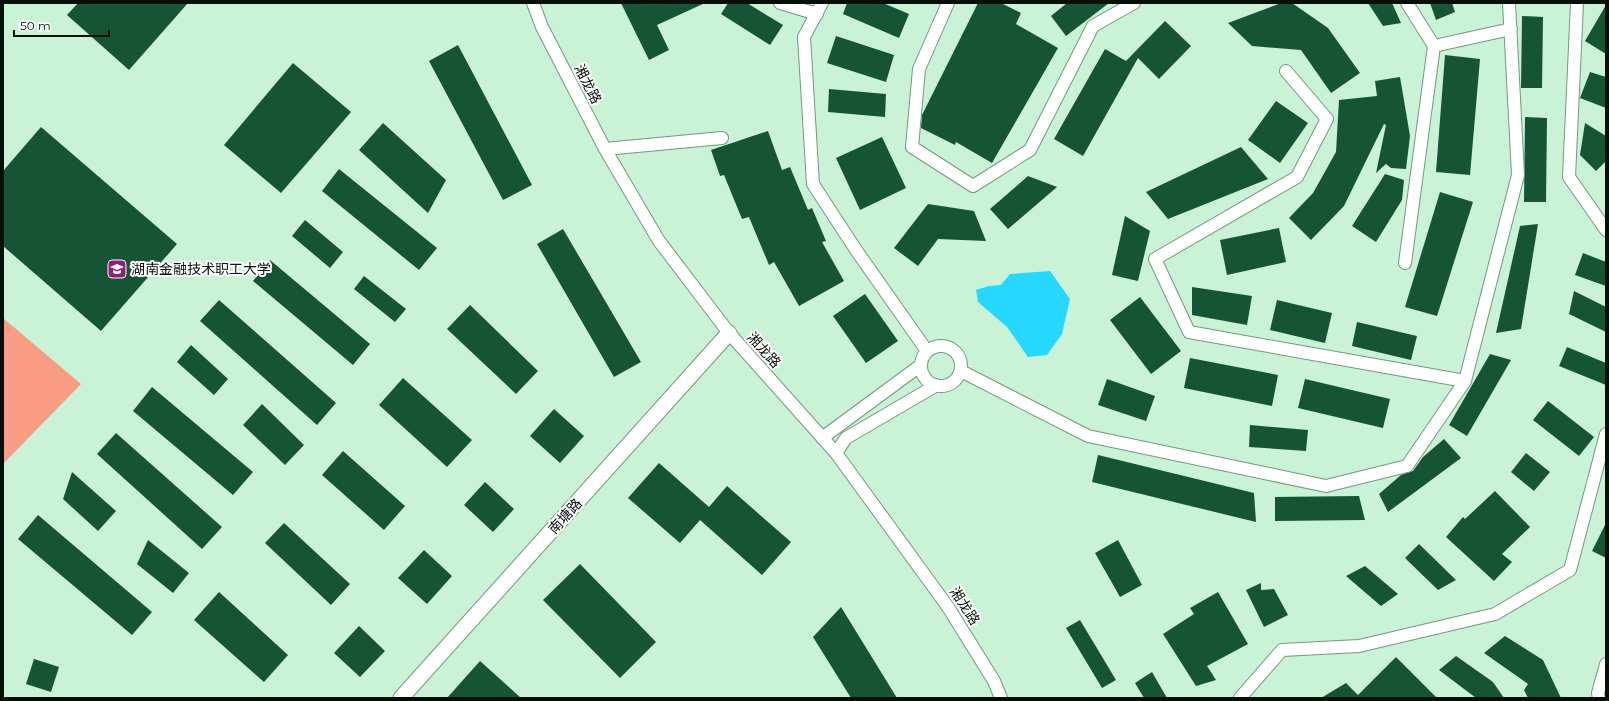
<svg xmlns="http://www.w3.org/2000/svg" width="1609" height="701" font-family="Montserrat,'Noto Sans SC',sans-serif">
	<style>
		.green { fill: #f89d83 }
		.water { fill: #26d8fd }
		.building { fill: #155535 }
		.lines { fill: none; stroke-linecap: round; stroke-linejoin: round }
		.minor-casing { stroke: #739981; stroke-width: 14 }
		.tertiary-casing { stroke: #739981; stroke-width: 17 }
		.minor { stroke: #fff; stroke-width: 12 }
		.tertiary { stroke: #fff; stroke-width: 15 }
		.labels { text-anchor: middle; stroke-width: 4; stroke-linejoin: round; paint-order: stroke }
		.street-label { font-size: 14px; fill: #030f07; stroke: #fff }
		.poi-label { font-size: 14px; fill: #030f07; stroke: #fff; text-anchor: start }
	</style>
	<rect width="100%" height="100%" fill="#c9f2d7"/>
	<path class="green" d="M3 318 81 384 3 464Z"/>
	<path class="water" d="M1050 271 1070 299 1062 334 1047 355 1028 357 1007 327 978 302 976 290 989 286 1001 285 1010 274Z"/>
	<path class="building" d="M78 3H188L129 70 67 15Z
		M621 3H705L657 25 669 50 649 60Z
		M728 3H747L783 25 770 45 721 14Z
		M847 3H883L909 14 899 38 843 14Z
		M978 3H1001L1021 13 1016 24 1058 48 992 163 956 142 955 145 921 128 922 115Z
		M1067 3H1109L1066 36 1051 16Z
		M1281 3H1292L1328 28 1360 73 1331 93 1301 50 1252 46 1228 23Z
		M1368 3H1392L1401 23 1383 26Z
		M1430 3H1452L1455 12 1436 20Z
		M1606 5V54L1585 41Z
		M1522 16 1543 17 1542 88H1521Z
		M1165 21 1191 46 1159 79 1138 58 1083 156 1054 139 1105 49 1126 61Z
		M836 36 894 55 886 82 827 63Z
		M458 45 532 185 503 200 429 61Z
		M1445 55 1480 59 1470 175 1436 172Z
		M293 63 351 112 281 193 224 145Z
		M1590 72 1606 77V108L1580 98Z
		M1400 77 1410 136 1406 169 1391 168 1386 164 1376 173 1386 125 1384 124 1344 206 1311 240 1289 218 1313 193 1336 152 1339 100 1377 96 1375 81Z
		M829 89 886 94 885 117 828 112Z
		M1276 101 1308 123 1280 163 1248 140Z
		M1525 117 1547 118 1546 202H1524Z
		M383 123 446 180 428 213 359 150Z
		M1585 123 1606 136V161L1596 171 1580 155Z
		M41 127 177 244 101 331 3 246V171Z
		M768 131 782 170 790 167 808 210 812 208 826 241 822 242 844 281 799 306 774 262 769 265 749 217 742 219 724 175 720 176 711 150Z
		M882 137 906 188 860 210 836 158Z
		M1241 147 1268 179 1168 219 1146 192Z
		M339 169 437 248 419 270 322 191Z
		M1385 174 1404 180 1402 200 1376 242 1352 226Z
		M1028 176 1057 187 1008 229 990 209Z
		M1440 192 1473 202 1437 316 1405 307Z
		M928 204 974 211 986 241 938 239 918 266 894 248Z
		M1125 216 1150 231 1138 281 1112 275Z
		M305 220 343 252 330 268 292 236Z
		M1538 224 1521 329 1496 333 1520 226Z
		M1279 228 1286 262 1227 275 1220 240Z
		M563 229 641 362 614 377 537 244Z
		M1583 253 1606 262V286L1575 275Z
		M270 260 370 344 353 365 253 281Z
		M364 276 406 309 395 322 354 289Z
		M1192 287 1252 296 1247 325 1192 315Z
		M1574 291 1606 307V332L1569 314Z
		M865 294 898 341 866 363 833 316Z
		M1140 297 1181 351 1151 374 1110 320Z
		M219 300 336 403 317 425 200 321Z
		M1277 300 1332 313 1325 343 1270 330Z
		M470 305 538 371 516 394 447 329Z
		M1357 322 1417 336 1411 360 1352 346Z
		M191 345 228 379 214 395 177 362Z
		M1567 347 1606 363V385L1559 366Z
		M1490 354 1511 360 1467 436 1449 425Z
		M1190 358 1278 375 1272 406 1184 388Z
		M403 378 472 440 447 467 379 405Z
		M1107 379 1155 396 1146 421 1098 405Z
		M1305 379 1390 399 1383 428 1298 408Z
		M152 387 253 472 233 495 133 411Z
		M1548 401 1594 437 1579 456 1533 420Z
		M262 404 304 445 285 465 243 425Z
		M554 409 584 436 560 463 530 436Z
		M1250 425 1308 430 1306 451 1249 447Z
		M116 433 222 527 202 549 97 454Z
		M1444 439 1461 458 1388 512 1379 494 1401 475 1413 471 1423 457Z
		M343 451 405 506 384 530 322 475Z
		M1526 453 1550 472 1534 491 1511 472Z
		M1098 455 1254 493 1256 522 1092 482Z
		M659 463 709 507 727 486 791 542 762 575 700 520 680 543 628 498Z
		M72 472 116 511 98 531 63 499Z
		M485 482 514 509 493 532 464 505Z
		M1495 491 1530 527 1502 554 1512 562 1494 581 1446 537 1463 517 1465 519Z
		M1359 496 1365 520 1275 521V497Z
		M38 515 152 612 132 635 18 539Z
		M284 523 350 584 331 605 265 543Z
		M1606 523V558L1592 551Z
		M148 540 189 573 173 593 137 564Z
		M1118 540 1142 585 1120 597 1095 553Z
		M1419 544 1456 580 1438 590 1405 558Z
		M424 550 452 576 427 604 398 578Z
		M580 564 656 642 620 678 543 600Z
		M1365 566 1398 594 1381 606 1346 576Z
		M1261 583V590L1274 589 1288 615 1264 627 1246 590Z
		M219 592 288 655 264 682 194 620Z
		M1218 592 1248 644 1207 666 1216 680 1196 686 1163 634 1194 614 1190 608Z
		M841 607 897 698H851L813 637Z
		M1080 620 1116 680 1102 688 1066 628Z
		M359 626 385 651 360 677 334 653Z
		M1505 636 1543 660 1561 698H1528L1524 690 1528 684 1484 653Z
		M1456 656 1493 682 1504 698H1476L1439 670Z
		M1396 657 1437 698H1321L1346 683 1358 695Z
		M34 659 59 667 51 692 26 684Z
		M480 661 521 698H447Z
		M1152 672 1167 698H1144L1135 683Z"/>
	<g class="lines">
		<defs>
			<path id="minor" d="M533 3 542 27 605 149 659 241 729 333 836 453 948 607 994 681 1001 698
				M780 3 817 14
				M822 3 804 37 813 184 856 250 927 351
				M948 3 919 69 912 147 973 186 1030 150 1093 26 1134 3
				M1407 3 1434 46
				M1577 3 1569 177 1606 230
				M1286 71 1327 119 1297 177 1155 259 1189 332 1465 381
				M605 149 722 138
				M1405 263 1434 46 1511 29
				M921 366a20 20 0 1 1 40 0a20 20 0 1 1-40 0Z
				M961 371 1088 436 1326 486 1407 466 1465 381 1518 175 1509 3
				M822 438 921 365
				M836 453 846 438 935 386
				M1240 698 1282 650 1359 646 1495 614 1570 570 1606 434
				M1599 698 1598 693 1606 664"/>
			<path id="tertiary" d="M401 698 729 333"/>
		</defs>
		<use href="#minor" class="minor-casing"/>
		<use href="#tertiary" class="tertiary-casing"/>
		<use href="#minor" class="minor"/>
		<use href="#tertiary" class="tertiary"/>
	</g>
	<defs>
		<symbol id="school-square" viewBox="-11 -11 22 22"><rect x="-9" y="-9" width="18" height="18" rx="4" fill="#911d7c" stroke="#fff"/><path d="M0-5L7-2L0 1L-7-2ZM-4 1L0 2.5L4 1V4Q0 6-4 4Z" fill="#fff"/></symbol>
	</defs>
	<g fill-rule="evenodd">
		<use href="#school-square" x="106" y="258" width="22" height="22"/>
	</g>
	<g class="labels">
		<g class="street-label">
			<text transform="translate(588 84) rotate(63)" y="5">湘龙路</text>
			<text transform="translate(764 350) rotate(48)" y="5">湘龙路</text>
			<text transform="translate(565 516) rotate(-48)" y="5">南塘路</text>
			<text transform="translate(965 606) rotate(57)" y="5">湘龙路</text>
		</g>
		<g class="poi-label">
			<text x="131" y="274">湖南金融技术职工大学</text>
		</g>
	</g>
	<rect width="1609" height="701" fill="none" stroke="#030f07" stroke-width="8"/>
	<path d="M14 30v6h95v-6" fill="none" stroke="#030f07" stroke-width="2"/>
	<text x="20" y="30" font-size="12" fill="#030f07" stroke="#ffffff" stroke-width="3" paint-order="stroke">50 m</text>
</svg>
